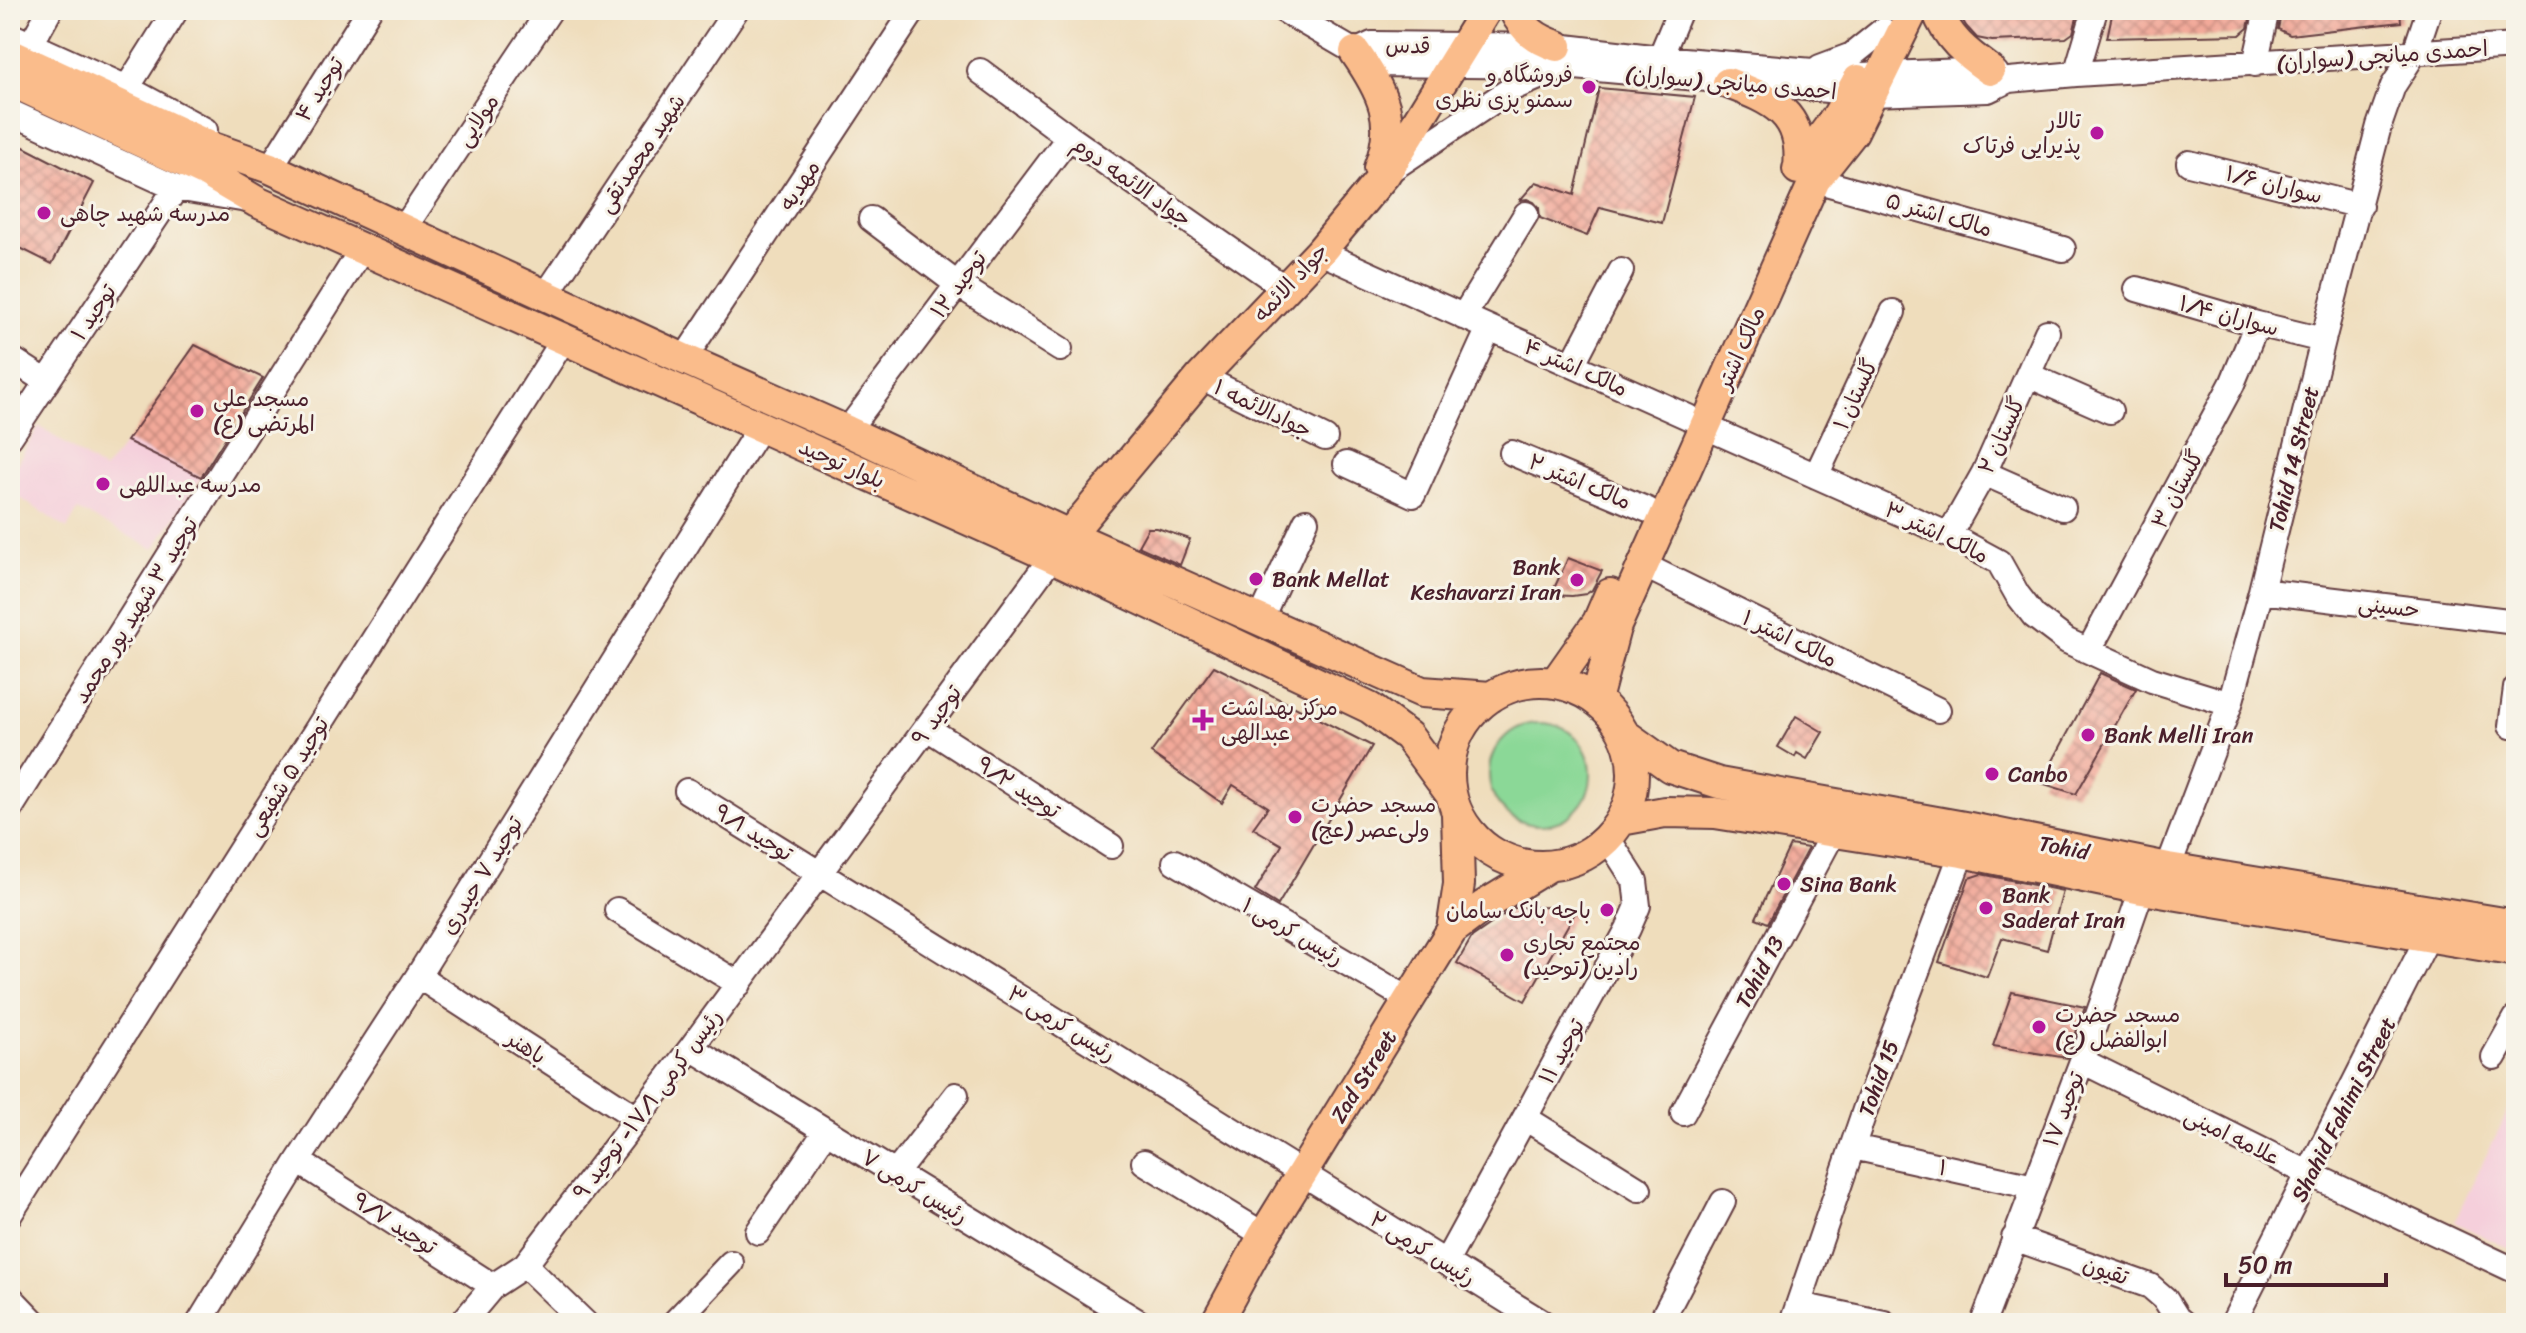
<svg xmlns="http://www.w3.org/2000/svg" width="2526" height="1333" font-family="Sriracha,'Playpen Sans Arabic',sans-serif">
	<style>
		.built { fill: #f5cfdb }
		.grass { fill: #8bd897; stroke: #6a7c61; stroke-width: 2 }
		.building { fill: url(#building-cross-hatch) }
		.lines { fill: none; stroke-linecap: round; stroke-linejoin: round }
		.minor-casing { stroke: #633c41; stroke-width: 28 }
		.major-casing { stroke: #633c41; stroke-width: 34 }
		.minor { stroke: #fff; stroke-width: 24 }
		.major { stroke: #fabc8b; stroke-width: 30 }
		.poi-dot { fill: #b5179e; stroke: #f7f3e8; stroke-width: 3 }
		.labels { text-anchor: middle; stroke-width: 6; stroke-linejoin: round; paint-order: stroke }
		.street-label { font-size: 22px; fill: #4a1f2b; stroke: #f7f3e8 }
		.poi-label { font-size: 22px; fill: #4a1f2b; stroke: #f7f3e8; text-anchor: start }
	</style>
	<defs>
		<pattern id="building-cross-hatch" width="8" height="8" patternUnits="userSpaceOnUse" patternTransform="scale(2)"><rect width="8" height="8" fill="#f2a999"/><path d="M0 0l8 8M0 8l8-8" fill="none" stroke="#c6897d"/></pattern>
	</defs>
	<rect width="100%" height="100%" fill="#f7f3e8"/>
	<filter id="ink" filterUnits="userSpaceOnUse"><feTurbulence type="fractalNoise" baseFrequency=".0125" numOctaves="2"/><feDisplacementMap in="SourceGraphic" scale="16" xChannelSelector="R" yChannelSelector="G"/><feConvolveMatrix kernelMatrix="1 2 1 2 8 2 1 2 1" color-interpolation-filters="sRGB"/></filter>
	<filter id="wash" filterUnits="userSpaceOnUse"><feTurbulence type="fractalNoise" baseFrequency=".006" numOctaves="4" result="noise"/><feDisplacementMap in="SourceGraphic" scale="32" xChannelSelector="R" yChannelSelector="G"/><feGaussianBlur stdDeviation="1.8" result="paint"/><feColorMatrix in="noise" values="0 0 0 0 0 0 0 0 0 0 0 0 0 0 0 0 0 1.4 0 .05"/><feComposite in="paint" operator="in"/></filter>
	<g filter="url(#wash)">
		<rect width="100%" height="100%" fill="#efddbc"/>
		<path class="built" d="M39 426 104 470 127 441 201 477 154 549 78 510 67 529 10 491V475Z
			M2516 1094V1252L2454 1222Z"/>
		<path class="grass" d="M1489 774a51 51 0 1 1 102 0a51 51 0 1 1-102 0Z"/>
		<g id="blocks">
			<path class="building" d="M1957 10H2079L2073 33 2066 38 1992 41 1977 38 1966 26Z
				M2113 10H2252L2248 28 2240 35 2107 38Z
				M2282 10H2400L2401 22 2290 35 2278 29Z
				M1599 88 1695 97 1662 223 1600 207 1587 236 1540 218 1539 208 1534 202 1527 199 1520 200 1536 182 1574 195Z
				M10 140 94 183 52 264 10 243Z
				M195 345 263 378 201 477 127 441Z
				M1148 528H1157L1190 539 1180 565 1138 546Z
				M1568 558 1602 571 1592 590 1586 594 1572 596 1551 595Z
				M1214 666 1372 746 1278 905 1255 891 1282 845 1253 828 1268 807 1233 785 1222 803 1151 753Z
				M2100 673 2136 689 2076 794 2041 783Z
				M1796 716 1823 732 1807 759 1797 753 1795 757 1778 747Z
				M1790 845 1808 848 1768 923 1756 918Z
				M1981 874 2063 891 2047 950 2002 938 1987 977 1939 962 1969 878Z
				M1553 907 1576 911 1525 1001 1457 963 1472 937 1514 908Z
				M2012 992 2085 1007 2067 1058 1993 1046Z"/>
		</g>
	</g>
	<g filter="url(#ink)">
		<use href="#blocks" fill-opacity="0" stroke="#633c41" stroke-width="2"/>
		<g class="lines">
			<defs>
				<path id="minor" d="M1283 10 1355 52 1370 64 1564 66 1872 94 1988 90 2009 80 2076 74 2516 46
					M10 35 127 88 205 130
					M31 44 50 10
					M1355 52 1372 44 1557 46 1660 58 1861 75 1990 70 1996 73
					M1660 58 1680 10
					M2255 64 2267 10
					M1820 67 1852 55 1883 30
					M980 71 1069 137 1285 288
					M2076 74 2095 10
					M127 88 176 10
					M10 112 176 188 247 200
					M254 159 270 168 369 10
					M2189 163 2360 206
					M1390 170 1513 88 1553 71
					M1815 180 2063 249
					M871 219 957 284 1060 349
					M403 230 550 10
					M1320 252 1688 417
					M2137 289 2257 324 2323 340
					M546 295 736 10
					M1463 317 1526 214
					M10 358 47 382
					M684 359 914 10
					M1572 365 1621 271
					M2028 375 2110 411
					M1201 377 1325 438
					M1706 427 1949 535 1999 562 2017 594 2034 616 2067 641 2152 680 2230 704
					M847 431 1069 137
					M10 437 176 188
					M1512 453 1648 510
					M1346 464 1413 495 1489 328
					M1984 473 2063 508
					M1816 476 1893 312
					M1949 535 1984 473 2047 332
					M1643 565 1938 710
					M2261 591 2516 622
					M1260 620 1306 521
					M2089 650 2232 384 2257 324
					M2511 726 2516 688
					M927 728 1111 846
					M687 791 1543 1323
					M10 809 362 249
					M1175 862 1410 1000
					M2168 868 2230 704 2261 591 2323 340 2379 126 2393 86 2415 52 2429 10
					M617 910 739 984
					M418 976 637 1118
					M691 1048 1140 1323
					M2494 1057 2516 1018
					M2082 1061 2310 1174 2516 1271
					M1683 1113 1834 831
					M1525 1118 1639 1189
					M1853 1147 2034 1187
					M298 1161 493 1286
					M1144 1162 1264 1235
					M895 1174 956 1095
					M10 1214 564 339
					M758 1232 826 1131
					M2014 1238 2150 1286 2165 1299 2177 1318 2183 1323
					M1446 1262 1628 929 1638 906 1635 881 1607 837
					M525 1265 585 1323
					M10 1297 35 1323
					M1799 1305 1884 1323
					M199 1323 298 1161 418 976 760 427
					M462 1323 493 1286 525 1265 691 1048 1052 557
					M674 1323 731 1263
					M1660 1323 1723 1202
					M1792 1323 1866 1107 1962 852
					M1983 1323 2082 1061 2142 889
					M2233 1323 2428 937"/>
				<path id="major" d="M1514 10C1524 30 1536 39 1557 46
					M1937 10C1947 38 1966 53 1990 70
					M1355 52C1382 91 1398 121 1379 168
					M10 54 213 148 270 168 684 359 847 431 1069 535 1422 692 1491 697
					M10 81 206 172 257 202 1052 557 1370 708 1408 736 1450 793
					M1728 83C1773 100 1804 113 1799 168
					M1798 169 1838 115 1858 80
					M1069 535 1201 377 1320 252 1385 174 1486 10
					M1449 774a92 92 0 1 1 184 0a92 92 0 1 1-184 0Z
					M1555 683 1598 622 1610 594
					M1596 700 1615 628 1815 180 1853 132 1913 10
					M1624 734 1670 767 1719 783 1970 828 2168 868 2516 925
					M1621 820 1665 812 1715 813 1962 852 2142 889 2516 951
					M1452 930 1459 884 1457 814
					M1216 1323 1264 1235 1452 930 1485 905 1549 866"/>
			</defs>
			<use href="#minor" class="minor-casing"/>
			<use href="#major" class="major-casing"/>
			<use href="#minor" class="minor"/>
			<use href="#major" class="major"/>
		</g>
	</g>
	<g class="poi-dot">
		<circle cx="1589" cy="87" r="8"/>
		<circle cx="2097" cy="133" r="8"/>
		<circle cx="44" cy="213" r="8"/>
		<circle cx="197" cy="411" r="8"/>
		<circle cx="103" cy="484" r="8"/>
		<circle cx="1256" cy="579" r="8"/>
		<circle cx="1577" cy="580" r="8"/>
		<path d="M1199 708h8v8h8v8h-8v8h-8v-8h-8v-8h8z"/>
		<circle cx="2088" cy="735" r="8"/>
		<circle cx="1992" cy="774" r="8"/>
		<circle cx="1295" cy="817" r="8"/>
		<circle cx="1784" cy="884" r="8"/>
		<circle cx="1986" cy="908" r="8"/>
		<circle cx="1607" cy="910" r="8"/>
		<circle cx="1507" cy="955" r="8"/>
		<circle cx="2039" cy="1027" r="8"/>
	</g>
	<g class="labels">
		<g class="street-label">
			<text transform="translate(1408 45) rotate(1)" y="8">قدس</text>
			<text transform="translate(2382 55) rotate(-4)" y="8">احمدی میانجی (سواران)</text>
			<text transform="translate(1731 82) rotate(5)" y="8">احمدی میانجی (سواران)</text>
			<text transform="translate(319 89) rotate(-58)" y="8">توحید ۴</text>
			<text transform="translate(477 120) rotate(-56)" y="8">مولایی</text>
			<text transform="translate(641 153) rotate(-56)" y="8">شهید محمدتقی</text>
			<text transform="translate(1132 181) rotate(35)" y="8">جواد الائمه دوم</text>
			<text transform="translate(2274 184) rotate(14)" y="8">سواران ۱/۶</text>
			<text transform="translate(799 185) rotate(-57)" y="8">مهدیه</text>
			<text transform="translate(1939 214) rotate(16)" y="8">مالک اشتر ۵</text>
			<text transform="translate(1290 282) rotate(-47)" y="8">جواد الائمه</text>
			<text transform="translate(958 284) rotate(-53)" y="8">توحید ۱۲</text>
			<text transform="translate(93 312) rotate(-56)" y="8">توحید ۱</text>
			<text transform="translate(2229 315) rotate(15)" y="8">سواران ۱/۴</text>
			<text transform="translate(1740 348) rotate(-66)" y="8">مالک اشتر</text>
			<text transform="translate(1576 367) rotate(24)" y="8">مالک اشتر ۴</text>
			<text transform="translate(1855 394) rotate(-65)" y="8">گلستان ۱</text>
			<text transform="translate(1263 408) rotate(26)" y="8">جوادالائمه ۱</text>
			<text transform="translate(2001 435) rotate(-65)" y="8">گلستان ۲</text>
			<text transform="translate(2293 459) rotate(-76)" y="8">Tohid 14 Street</text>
			<text transform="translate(842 463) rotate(24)" y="8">بلوار توحید</text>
			<text transform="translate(1580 481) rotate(23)" y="8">مالک اشتر ۲</text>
			<text transform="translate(2177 489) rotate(-62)" y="8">گلستان ۳</text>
			<text transform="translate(1937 532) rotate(26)" y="8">مالک اشتر ۳</text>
			<text transform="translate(2389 606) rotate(7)" y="8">حسینی</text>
			<text transform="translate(135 610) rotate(-58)" y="8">توحید ۳ شهيد پور محمد</text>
			<text transform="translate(1790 638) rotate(26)" y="8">مالک اشتر ۱</text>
			<text transform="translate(936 715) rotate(-54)" y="8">توحید ۹</text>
			<text transform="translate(287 776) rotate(-58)" y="8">توحید ۵ شفیعی</text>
			<text transform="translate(1019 787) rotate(33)" y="8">توحید ۹/۲</text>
			<text transform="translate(754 832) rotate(32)" y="8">توحید ۹/۱</text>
			<text transform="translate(2064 847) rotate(11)" y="8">Tohid</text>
			<text transform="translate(481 875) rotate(-58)" y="8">توحید ۷ حیدری</text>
			<text transform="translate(1293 931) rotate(30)" y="8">رئیس کرمی ۱</text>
			<text transform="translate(1759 972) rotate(-62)" y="8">Tohid 13</text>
			<text transform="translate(1062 1023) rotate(32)" y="8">رئیس کرمی ۳</text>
			<text transform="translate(527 1047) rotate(33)" y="8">باهنر</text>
			<text transform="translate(1561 1051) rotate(-61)" y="8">توحید ۱۱</text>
			<text transform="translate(1363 1076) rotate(-58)" y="8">Zad Street</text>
			<text transform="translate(1878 1078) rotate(-70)" y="8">Tohid 15</text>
			<text transform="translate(647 1104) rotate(-53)" y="8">رئیس کرمی ۱۷/۱- توحید ۹</text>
			<text transform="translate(2063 1109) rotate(-69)" y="8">توحید ۱۷</text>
			<text transform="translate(2343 1109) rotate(-63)" y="8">Shahid Fahimi Street</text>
			<text transform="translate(2233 1136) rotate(26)" y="8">علامه امینی</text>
			<text transform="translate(1943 1167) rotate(12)" y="8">۱</text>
			<text transform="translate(915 1186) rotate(32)" y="8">رئیس کرمی ۷</text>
			<text transform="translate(395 1223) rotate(33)" y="8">توحید ۹/۷</text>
			<text transform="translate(1423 1248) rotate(32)" y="8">رئیس کرمی ۲</text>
			<text transform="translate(2106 1270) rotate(19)" y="8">تقیون</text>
		</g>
		<g class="poi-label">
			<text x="1573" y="82" text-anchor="end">فروشگاه و<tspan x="1573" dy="25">سمنو پزی نظری</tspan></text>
			<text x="2081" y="128" text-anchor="end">تالار<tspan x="2081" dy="25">پذیرایی فرتاک</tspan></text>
			<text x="60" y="221">مدرسه شهید چاهی</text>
			<text x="213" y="406">مسجد علی<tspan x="213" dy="25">المرتضی (ع)</tspan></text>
			<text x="119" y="492">مدرسه عبداللهی</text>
			<text x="1561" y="575" text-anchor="end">Bank<tspan x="1561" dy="25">Keshavarzi Iran</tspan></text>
			<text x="1272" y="587">Bank Mellat</text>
			<text x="1221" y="715">مرکز بهداشت<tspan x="1221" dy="25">عبدالهی</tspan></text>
			<text x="2104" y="743">Bank Melli Iran</text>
			<text x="2008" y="782">Canbo</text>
			<text x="1311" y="812">مسجد حضرت<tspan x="1311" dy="25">ولی‌عصر (عج)</tspan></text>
			<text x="1800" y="892">Sina Bank</text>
			<text x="2002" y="903">Bank<tspan x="2002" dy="25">Saderat Iran</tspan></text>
			<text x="1591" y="918" text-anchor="end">باجه بانک سامان</text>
			<text x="1523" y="950">مجتمع تجاری<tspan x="1523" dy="25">رادین (توحید)</tspan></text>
			<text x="2055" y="1022">مسجد حضرت<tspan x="2055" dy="25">ابوالفضل (ع)</tspan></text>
		</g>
	</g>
	<rect width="2526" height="1333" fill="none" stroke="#f7f3e8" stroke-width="40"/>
	<path d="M2226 1273v12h160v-12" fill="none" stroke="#4a1f2b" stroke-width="4"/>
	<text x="2238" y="1273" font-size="24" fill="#4a1f2b" stroke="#f7f3e8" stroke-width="6" paint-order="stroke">50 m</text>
</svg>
